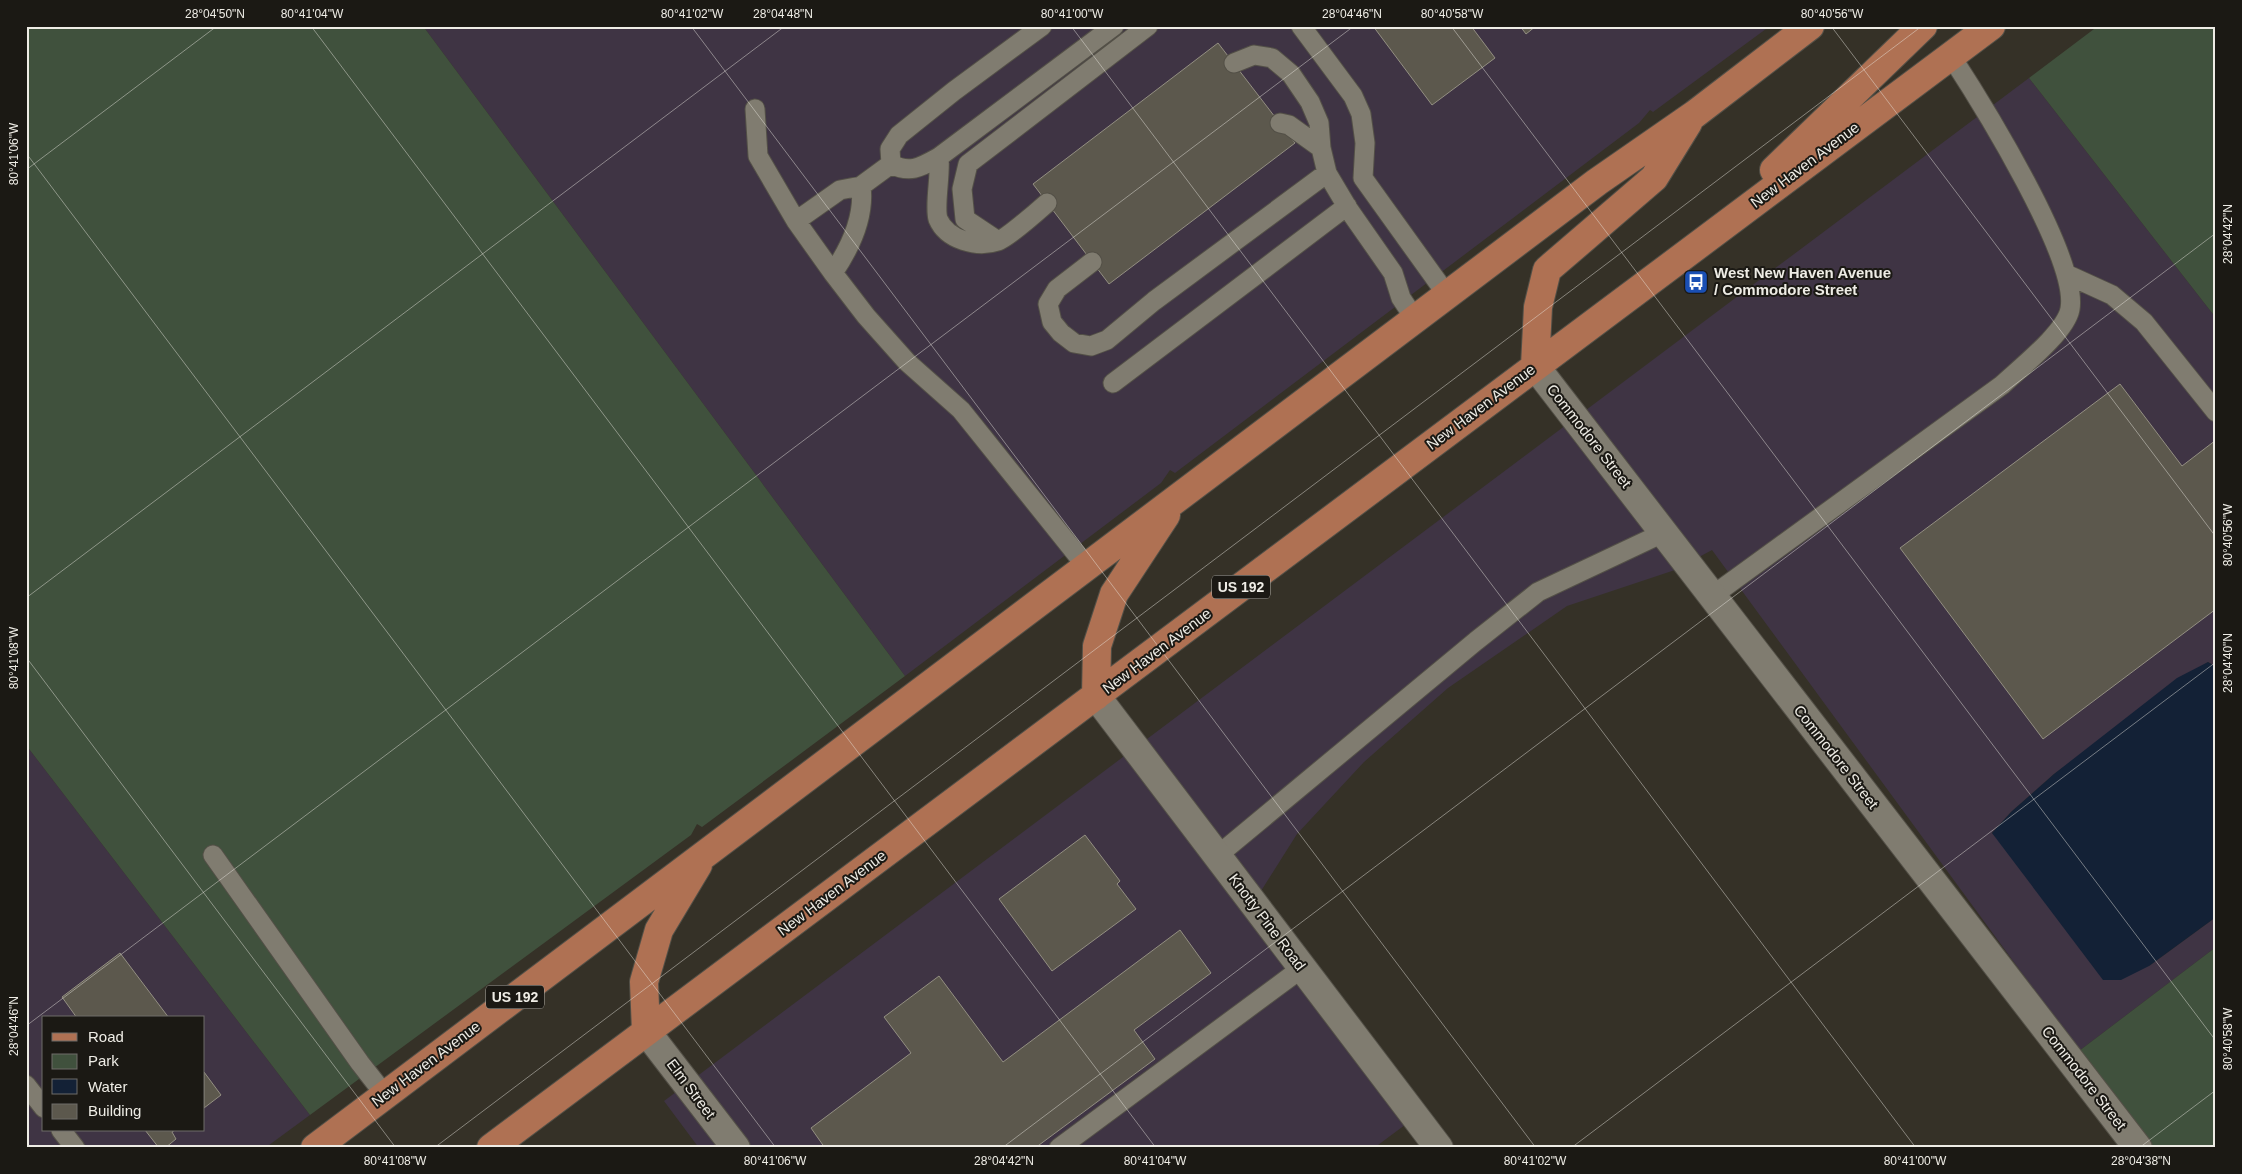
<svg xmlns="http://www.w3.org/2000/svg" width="2242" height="1174" font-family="Arial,sans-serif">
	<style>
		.commercial { fill: #3f3444; fill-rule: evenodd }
		.green { fill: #40513d }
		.water { fill: #132136 }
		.building { fill: #5c584d; stroke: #938f82 }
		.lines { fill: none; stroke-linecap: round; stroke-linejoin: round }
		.lane-casing { stroke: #535047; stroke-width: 21 }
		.street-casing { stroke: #535047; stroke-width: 30 }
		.primary-casing { stroke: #535047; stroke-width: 30 }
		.lane { stroke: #807c70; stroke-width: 19 }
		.street { stroke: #807c70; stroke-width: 28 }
		.primary { stroke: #af7153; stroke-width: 28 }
		.ticks { fill: none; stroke: #eeece5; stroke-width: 1; stroke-opacity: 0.45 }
		.labels { text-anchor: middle; stroke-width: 4; stroke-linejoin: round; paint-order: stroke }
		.shield { fill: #1b1914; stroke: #afada6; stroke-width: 1 }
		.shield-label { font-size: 14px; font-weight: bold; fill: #eeece5 }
		.street-label { font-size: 15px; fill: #eeece5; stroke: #1b1914 }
		.poi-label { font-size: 15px; font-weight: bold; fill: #eeece5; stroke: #1b1914; text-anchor: start }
		.neatline { fill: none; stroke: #eeece5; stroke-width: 2 }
		.ticks-label { font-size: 12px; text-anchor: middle; fill: #eeece5 }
	</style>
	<rect width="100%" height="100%" fill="#353127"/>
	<path class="commercial" d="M423 26H1770L1653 112 1650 110 1639 123 1175 473 1170 470 1161 483 905 676Z
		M2029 78 2216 318V667L2208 662 2054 774 2011 812 1992 833 2149 966 2216 917V947L2079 1051 1712 550 1675 570 1567 606 1448 688 1364 762 1297 834 1261 891 1425 1110 1374 1148H699L664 1101Z
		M26 745 310 1115 265 1148H26ZM44 1018H204V1130H44Z"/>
	<path class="green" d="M26 26H423L905 676 702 827 697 824 691 835 310 1115 26 745Z
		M2098 26H2216V318L2029 78Z
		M2216 947V1148H2150L2079 1051Z"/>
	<path class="water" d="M2208 662 2216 667V917L2149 966 2121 980H2103L1992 833 2011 812 2054 774 2177 678Z"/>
	<path class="building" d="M1373 26H1471L1495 58 1432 105Z
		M1520 26H1536L1526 34Z
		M1218 43 1295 143 1109 284 1033 184Z
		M2120 384 2182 466 2216 440V609L2043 739 1900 548Z
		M1085 835 1120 881 1117 884 1136 909 1052 971 999 899Z
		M1180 930 1211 973 1134 1030 1155 1059 1035 1148H825L811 1128 911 1053 884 1017 939 976 1003 1062Z
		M120 953 169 1018H77L62 997Z
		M204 1072 221 1095 204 1108Z
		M145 1130H175L172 1132 176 1139 165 1148H159Z"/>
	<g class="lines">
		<defs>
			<path id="lane" d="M1301 26 1353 96 1361 114 1365 143 1363 178 1447 295
				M1234 63 1254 55 1272 58 1291 74 1310 102 1319 123 1321 148 1327 173 1349 210 1393 273 1401 298 1415 319
				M755 109 758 156 796 221 833 273 866 316 907 362 961 410 1086 566
				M1280 123 1289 125 1321 148
				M939 157 1114 26
				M891 164 890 149 899 135 954 91 1042 26
				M861 186 891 164C910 174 921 167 939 157 941 174 934 206 938 219 947 240 977 248 998 241 1007 238 1038 211 1047 203
				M796 221 840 190 861 186C865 217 850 248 833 273
				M998 241 965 219 962 189 968 164 1148 26
				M1092 262 1057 289 1048 304 1052 322 1061 333 1074 343 1091 346 1107 340 1154 301 1327 173
				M2066 274 2112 295 2144 322 2216 412
				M1113 383 1347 206
				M1712 596 2002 385C2020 368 2066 332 2070 309 2079 259 1981 102 1951 56
				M213 855 360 1063 385 1095
				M1217 856 1476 641 1538 592 1663 533
				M26 1085 44 1108
				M61 1130 75 1148
				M1059 1148 1302 968"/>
			<path id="street" d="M1535 366 2138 1148
				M1096 696 1439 1148
				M646 1031 736 1148"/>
			<path id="primary" d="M1774 170 1923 26
				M1535 366 1538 307 1547 270 1654 178 1688 123
				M1096 696 1097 646 1114 594 1166 515
				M646 1031 644 982 659 930 698 865
				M315 1148 1597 182 1695 114 1810 26
				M491 1148 1991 26"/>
		</defs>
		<use href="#lane" class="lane-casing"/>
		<use href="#street" class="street-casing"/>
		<use href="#primary" class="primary-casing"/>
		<use href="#lane" class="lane"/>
		<use href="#street" class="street"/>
		<use href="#primary" class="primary"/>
	</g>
	<path class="ticks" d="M311 26 1156 1148M691 26 1536 1148M1071 26 1916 1148M1451 26 2216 1041M1831 26 2216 537M2211 26 2216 33M26 153 776 1148M26 170 217 26M26 598 785 26M26 657 396 1148M26 1026 1354 26M434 1148 1922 26M1002 1148 2216 233M1571 1148 2216 662M2139 1148 2216 1090"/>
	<defs>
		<symbol id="bus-square" viewBox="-11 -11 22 22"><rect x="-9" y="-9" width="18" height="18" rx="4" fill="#1a4fb4" stroke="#1b1914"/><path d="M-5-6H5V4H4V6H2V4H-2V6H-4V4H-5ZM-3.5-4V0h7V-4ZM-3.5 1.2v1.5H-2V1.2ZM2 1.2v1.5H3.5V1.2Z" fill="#fff"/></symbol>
	</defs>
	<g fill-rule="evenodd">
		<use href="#bus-square" x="1682" y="268" width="28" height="28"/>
	</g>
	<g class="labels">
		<g class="shield">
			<rect x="1212" y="575.5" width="58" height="23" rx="4"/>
			<rect x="486" y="985.5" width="58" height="23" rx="4"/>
		</g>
		<g class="shield-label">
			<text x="1241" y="592">US 192</text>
			<text x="515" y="1002">US 192</text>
		</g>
		<g class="street-label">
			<text transform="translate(1805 165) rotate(-37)" y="5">New Haven Avenue</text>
			<text transform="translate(1481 407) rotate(-37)" y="5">New Haven Avenue</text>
			<text transform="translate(1589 436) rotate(52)" y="5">Commodore Street</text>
			<text transform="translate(1157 651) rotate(-37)" y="5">New Haven Avenue</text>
			<text transform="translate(1836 757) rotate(52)" y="5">Commodore Street</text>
			<text transform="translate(832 893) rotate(-37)" y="5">New Haven Avenue</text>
			<text transform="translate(1267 922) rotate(53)" y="5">Knotty Pine Road</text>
			<text transform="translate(426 1064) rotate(-37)" y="5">New Haven Avenue</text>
			<text transform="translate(2084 1078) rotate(52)" y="5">Commodore Street</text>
			<text transform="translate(691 1089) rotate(53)" y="5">Elm Street</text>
		</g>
		<g class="poi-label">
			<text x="1714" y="278">West New Haven Avenue<tspan x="1714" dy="17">/ Commodore Street</tspan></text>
		</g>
	</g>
	<rect width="2242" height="1174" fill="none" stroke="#1b1914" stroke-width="55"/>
	<rect x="42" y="1016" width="162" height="115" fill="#1b1914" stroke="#6f6d68"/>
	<rect x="52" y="1033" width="25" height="8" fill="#af7153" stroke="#6f6d68"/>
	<text x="88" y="1042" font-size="15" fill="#eeece5">Road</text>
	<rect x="52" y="1054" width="25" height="15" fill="#40513d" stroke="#6f6d68"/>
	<text x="88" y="1066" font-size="15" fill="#eeece5">Park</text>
	<rect x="52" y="1079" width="25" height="15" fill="#132136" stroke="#6f6d68"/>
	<text x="88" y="1092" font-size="15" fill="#eeece5">Water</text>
	<rect x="52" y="1104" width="25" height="15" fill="#5c584d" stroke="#6f6d68"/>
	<text x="88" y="1116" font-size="15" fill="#eeece5">Building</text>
	<rect x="28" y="28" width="2186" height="1118" class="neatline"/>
	<g class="ticks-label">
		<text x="215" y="18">28°04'50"N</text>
		<text x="312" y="18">80°41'04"W</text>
		<text x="692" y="18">80°41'02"W</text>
		<text x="783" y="18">28°04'48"N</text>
		<text x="1072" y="18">80°41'00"W</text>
		<text x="1352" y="18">28°04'46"N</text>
		<text x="1452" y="18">80°40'58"W</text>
		<text x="1832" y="18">80°40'56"W</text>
		<text transform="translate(14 154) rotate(-90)" y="4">80°41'06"W</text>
		<text transform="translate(2228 234) rotate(-90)" y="4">28°04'42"N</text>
		<text transform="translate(2228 535) rotate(-90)" y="4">80°40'56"W</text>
		<text transform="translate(14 658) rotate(-90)" y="4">80°41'08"W</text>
		<text transform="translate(2228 663) rotate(-90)" y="4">28°04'40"N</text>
		<text transform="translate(14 1026) rotate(-90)" y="4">28°04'46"N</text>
		<text transform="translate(2228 1039) rotate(-90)" y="4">80°40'58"W</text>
		<text x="395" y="1165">80°41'08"W</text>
		<text x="775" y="1165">80°41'06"W</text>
		<text x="1004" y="1165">28°04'42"N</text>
		<text x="1155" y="1165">80°41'04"W</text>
		<text x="1535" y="1165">80°41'02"W</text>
		<text x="1915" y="1165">80°41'00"W</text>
		<text x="2141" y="1165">28°04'38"N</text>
	</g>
</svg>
